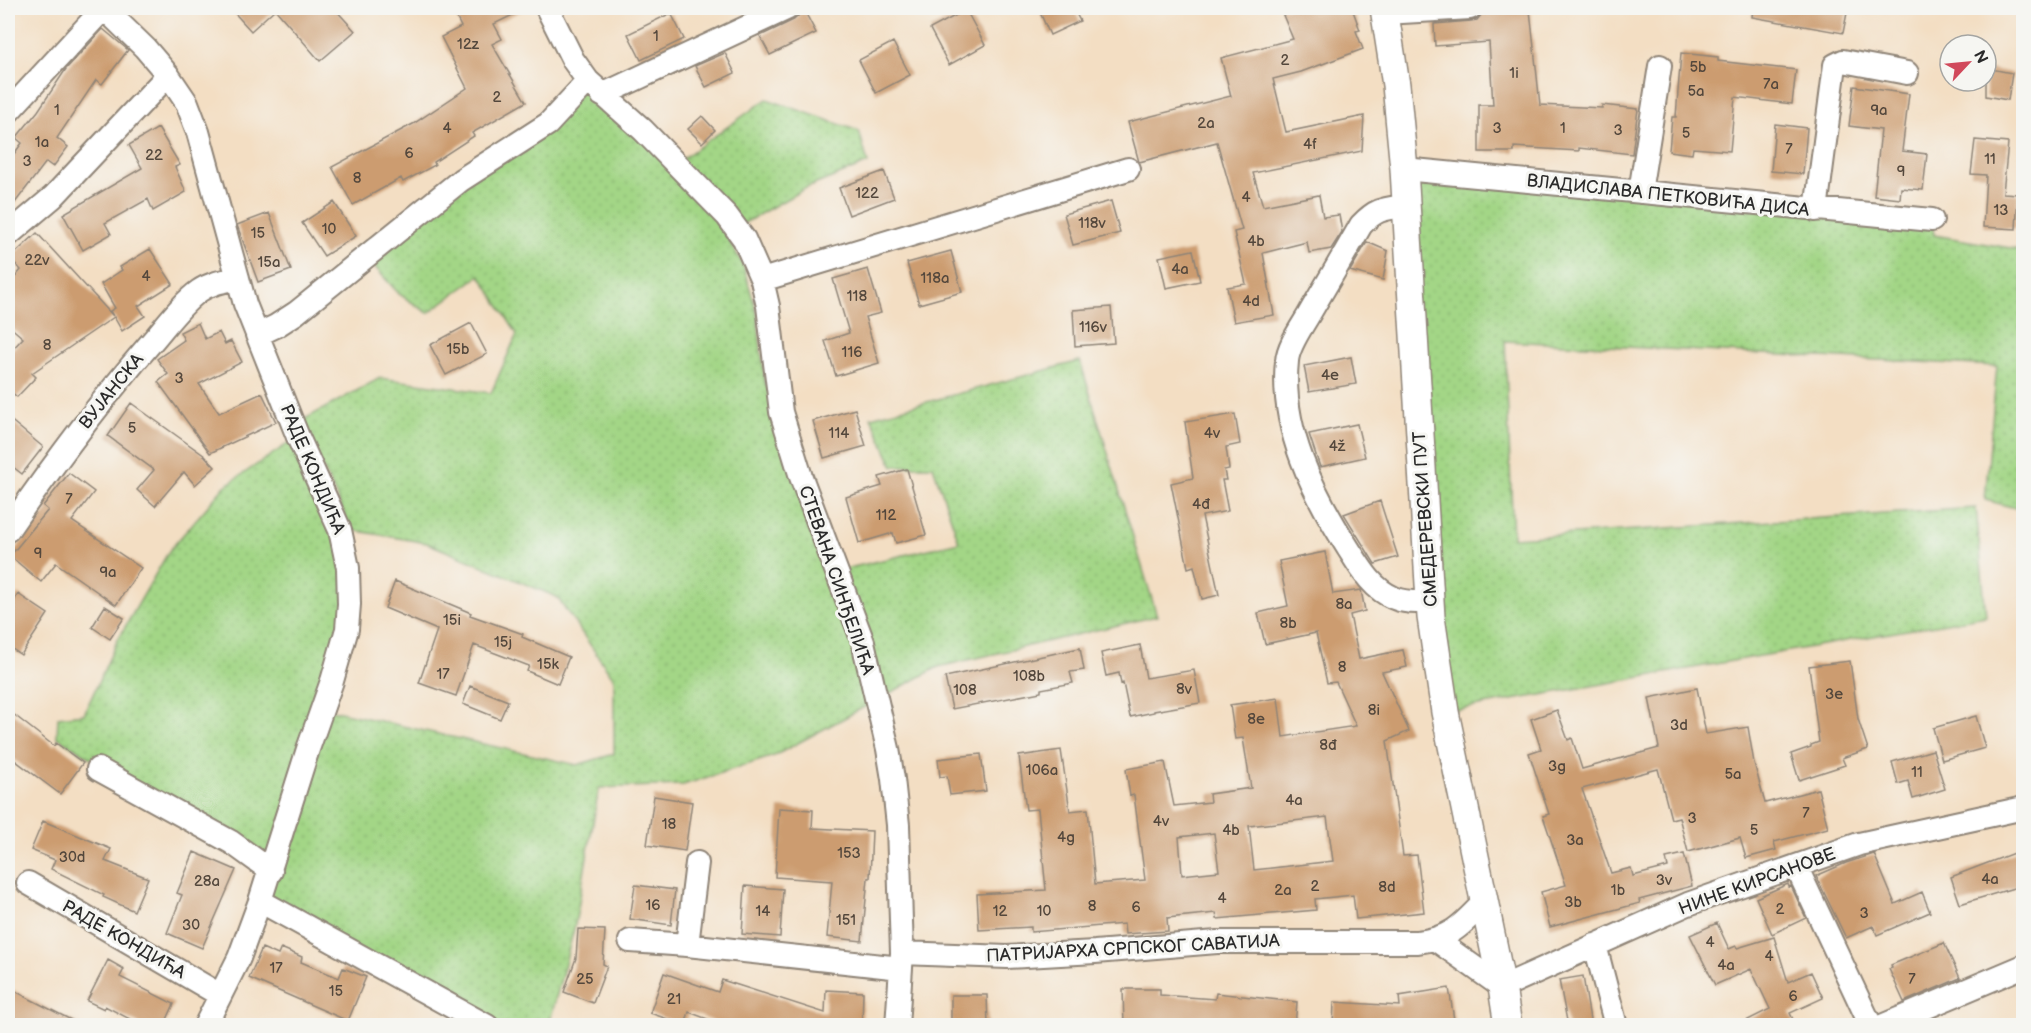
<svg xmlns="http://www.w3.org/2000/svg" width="2031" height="1033" font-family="'Balsamiq Sans',sans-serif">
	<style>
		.grass { fill: url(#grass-dots); stroke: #678058; stroke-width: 1.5 }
		.building { fill: #cc9c70; fill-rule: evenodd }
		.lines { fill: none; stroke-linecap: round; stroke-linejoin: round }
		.minor-casing { stroke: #8f8477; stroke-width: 26 }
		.major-casing { stroke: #8f8477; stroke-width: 30 }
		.minor { stroke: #fff; stroke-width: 22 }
		.major { stroke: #fff; stroke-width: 27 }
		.labels { text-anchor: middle; stroke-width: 6; stroke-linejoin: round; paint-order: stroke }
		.number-label { font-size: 15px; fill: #53473c }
		.street-label { font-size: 18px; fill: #2b2b2b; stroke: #f6f6f2 }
	</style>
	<defs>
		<pattern id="grass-dots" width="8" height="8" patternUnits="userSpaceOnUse" patternTransform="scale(1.5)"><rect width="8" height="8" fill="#a3d686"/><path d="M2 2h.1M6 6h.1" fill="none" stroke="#8cb874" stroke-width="1.8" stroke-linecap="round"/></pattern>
	</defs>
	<rect width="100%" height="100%" fill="#f6f6f2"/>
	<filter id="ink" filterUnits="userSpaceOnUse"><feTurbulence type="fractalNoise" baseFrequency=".0167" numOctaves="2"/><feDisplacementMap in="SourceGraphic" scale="12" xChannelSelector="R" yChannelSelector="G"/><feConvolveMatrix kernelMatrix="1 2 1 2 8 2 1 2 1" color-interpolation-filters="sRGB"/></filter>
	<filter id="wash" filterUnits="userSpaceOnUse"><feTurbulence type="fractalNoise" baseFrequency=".008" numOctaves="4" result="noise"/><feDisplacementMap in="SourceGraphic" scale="24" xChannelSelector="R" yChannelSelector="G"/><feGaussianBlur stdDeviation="1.35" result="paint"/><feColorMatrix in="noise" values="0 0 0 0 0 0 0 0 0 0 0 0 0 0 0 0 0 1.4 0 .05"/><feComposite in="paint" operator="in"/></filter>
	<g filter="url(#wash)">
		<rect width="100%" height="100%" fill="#f3dec3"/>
		<path class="grass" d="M588 81 676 163 767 99 859 131 868 163 804 189 725 234 743 265 757 313 765 384 781 412 836 571 959 542 933 466H893L871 417 1080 361 1157 616 938 667 774 756 683 785 599 788 575 925 549 1025H499L260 901 270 870 57 737 58 717 84 714 118 639 169 551 225 486 298 437 344 542 349 604 322 708 577 765 614 754V679L557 597 427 543 352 530 301 421 380 378 491 393 517 334 480 275 428 313 399 294 366 257Z
			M1404 169 1932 220 1934 235 2016 249 2023 254V510L1985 500 1997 366 1505 341 1513 538 1976 508 1986 616 1445 712Z"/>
		<g id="blocks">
			<path class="building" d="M230 8H334L355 31 320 61 275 9 251 31Z
				M452 8H527L494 24 502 39 492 44 526 102 472 133 474 136 434 162 435 165 403 182 401 178 353 205 332 167 413 124 467 88 441 37 461 27Z
				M801 8H803L816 33 770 55 760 36 794 20 799 15Z
				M1038 8H1073L1080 21 1050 35Z
				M1280 8H1352L1360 30 1356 31 1363 49 1301 72 1273 79 1286 132 1364 116 1362 151 1253 173 1263 206 1319 195 1323 217 1339 215 1342 232 1331 249 1309 253 1307 242 1263 253 1274 315 1234 322 1227 287 1246 284 1234 232 1242 230 1217 142 1139 162 1128 122 1231 96 1221 58 1293 39Z
				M1753 8H1848L1843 33 1752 17Z
				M966 10 985 45 949 65 930 29Z
				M1530 10 1540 105 1602 108V105L1638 109 1632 154 1579 148V151L1514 147V152H1479V105H1493L1489 42 1435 46 1434 24 1471 21 1477 20 1482 14Z
				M671 13 684 39 641 60 628 34Z
				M103 29 128 50 102 84 96 80 57 138 68 147 53 167 46 162 8 212V162L22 143 16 138 38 111 66 69Z
				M893 42 910 75 876 93 859 60Z
				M725 53 735 73 706 87 695 66Z
				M1681 53 1718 57V61L1796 70 1792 104 1735 97 1730 151 1693 148 1692 154 1669 151 1672 117H1676Z
				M1986 68 2012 73 2008 100 1986 96Z
				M1854 86 1909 94 1902 151 1927 154 1923 190 1901 188 1900 199 1874 196 1881 130 1849 126Z
				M702 116 715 130 702 143 688 129Z
				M1775 124 1807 128 1803 174 1771 171Z
				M158 128 180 165 175 167 186 192 153 211 148 199 105 223 111 234 83 250 63 214 142 168 129 145Z
				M1975 140 2008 143 2003 193 2018 194 2016 229 1983 227 1986 175 1971 174Z
				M884 171 894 198 849 215 839 188Z
				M1111 201 1120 233 1073 245 1064 214Z
				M334 202 356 236 324 256 302 223Z
				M269 213 291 270 258 282 237 225Z
				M37 233 113 316 110 311 115 308 101 284 122 270 120 267 150 249 173 284 138 306 145 316 122 331 114 317 32 373 36 377 17 397 8 389V354L23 338 8 325V286L21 270 10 258Z
				M1367 242 1388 251 1383 280 1350 271Z
				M1193 250 1200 281 1166 288 1159 257Z
				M951 251 962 292 919 304 907 263Z
				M868 269 881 313 865 317 879 363 836 376 825 341 849 333 833 279Z
				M1111 307 1114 343 1075 346 1073 310Z
				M198 323 205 339 219 332 225 344 231 341 242 362 199 384 219 413 262 393 276 422 210 453 158 382 168 374 157 359 184 340 180 332Z
				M471 323 487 354 446 375 430 345Z
				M1351 357 1356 384 1309 392 1304 366Z
				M131 403 205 456 215 467 195 485 184 472 155 506 137 490 154 470 108 436Z
				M855 409 866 446 824 458 813 421Z
				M1235 414 1240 444 1226 447 1229 469 1224 470 1226 480H1222L1228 511 1202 516 1219 595 1202 599 1194 566 1188 568 1171 483 1193 478 1185 422Z
				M8 418 43 447 22 474 8 463Z
				M1357 424 1365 457 1320 467 1309 434Z
				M907 469 926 535 896 543 893 533 859 543 846 497 882 486 879 477Z
				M69 473 94 492 72 521 141 568 116 605 56 563 41 582 10 556 48 510 43 506Z
				M1380 501 1398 557 1375 564 1344 514Z
				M1325 552 1333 594 1361 590 1365 611 1350 615 1359 659 1403 650 1407 667 1382 672 1409 731 1387 741 1403 856 1417 855 1424 912 1356 919 1353 895 1315 899 1316 910 1217 919 1216 913 1167 918 1168 931 1125 934 1124 924 1031 932V927L979 930 977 894 1046 890 1038 809 1026 810 1019 756 1061 750 1070 811 1088 809 1095 884 1145 880 1134 795 1130 796 1126 769 1165 762 1174 806 1210 802 1209 794 1251 788 1243 738 1235 739 1230 705 1278 698 1283 737 1356 726 1336 682 1327 683 1316 633 1265 644 1258 613 1288 606 1279 561ZM1327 817 1333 861 1254 870 1249 826ZM1214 833 1219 871 1182 875 1179 837Z
				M395 581 471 613 470 615 523 634 522 637 569 657 558 684 527 671 529 666 474 645 456 696 419 683 437 630 385 608Z
				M18 594 48 614 21 655 8 646V611Z
				M105 606 124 618 110 639 92 627Z
				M1140 645 1146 678 1194 670 1200 703 1154 711V712L1130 717 1123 683 1121 684 1119 673 1106 676 1101 653Z
				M1080 648 1084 670 1070 672 1073 683 1041 689V692L952 709 945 677Z
				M1850 661 1858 719 1868 749 1842 758 1845 765 1799 780 1791 754 1811 747V745L1819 742 1809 666Z
				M470 686 508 701 500 719 463 704Z
				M1697 688 1706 734 1748 727 1754 763 1765 803 1818 789 1828 828 1774 842 1776 850 1746 858 1740 838 1688 852 1679 817 1671 819 1658 769 1582 789 1611 873 1631 868 1633 876 1668 867 1666 858 1684 854 1692 886 1639 900 1640 903 1550 927 1541 892 1566 885 1543 816 1549 814 1529 753 1541 749 1531 719 1557 710 1568 740 1572 738 1582 769 1659 748 1649 698Z
				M8 710 54 746 56 743 83 763 60 794 8 755Z
				M1976 716 1985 748 1942 760 1933 728Z
				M1933 750 1945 789 1913 799 1908 781 1898 784 1892 762Z
				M981 754 986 791 950 795 947 776 940 777 938 759Z
				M654 796 692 802 685 851 647 845Z
				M779 808 813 810 812 828 872 831 870 878H868L862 941 827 937 832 881 775 877Z
				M43 821 111 849 105 861 148 878 134 911 103 897 104 895 51 869 55 860 31 850Z
				M2024 849V885L1960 904 1951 877Z
				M194 852 236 870 202 948 167 933 182 895 177 893Z
				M1874 854 1895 904 1922 892 1930 912 1877 935 1873 926 1846 938 1816 876 1846 863Z
				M1788 884 1789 887 1791 886 1806 918 1772 934 1756 898Z
				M635 885 675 890 671 925 630 919Z
				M745 886 783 889 780 937 742 934Z
				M1717 923 1729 949 1736 946 1737 948 1774 937 1788 982 1811 972 1823 998 1790 1013 1796 1026H1736L1770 1009 1751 969 1715 985 1690 935Z
				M578 929 605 930 603 964 607 966 593 1003 564 992 576 958Z
				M1944 943 1960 978 1904 1002 1889 969 1892 968 1891 965Z
				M262 948 278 955 281 948 302 957 301 962 339 978 343 968 366 977 348 1021 249 978Z
				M108 960 124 969 120 977 174 1004 164 1026H143L105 1006 104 1009 87 1001Z
				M664 973 718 992 722 980 825 1013 826 990 863 992 862 1026H726L689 1012 685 1025 650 1013Z
				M1583 976 1591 1026H1568L1559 980Z
				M8 987 30 999 83 1026H8Z
				M1449 988 1455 1026H1333L1334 1002 1400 1006 1399 996Z
				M1123 989H1160V995L1215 999 1216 993 1297 1002 1295 1026H1124Z
				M951 995H987L988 1026H951Z"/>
		</g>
	</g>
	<g filter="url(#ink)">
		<use href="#blocks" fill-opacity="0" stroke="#8f8477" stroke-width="1.5"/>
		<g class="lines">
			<defs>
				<path id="minor" d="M100 8 112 16 145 48 168 75 187 103 198 132 245 304 298 437 340 530 348 568 349 604 347 629 332 681 308 749 260 901 239 958 205 1026
					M547 8 573 60 588 81 643 130 727 216 744 239 762 280 768 306 781 412 801 477 863 642 888 749 893 779 898 825 902 953 897 1026
					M1385 13 1470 8
					M602 95 788 8
					M8 112 104 8
					M1404 169 1932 220
					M1640 192 1660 66
					M1406 206C1384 209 1377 208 1361 225 1344 255 1326 285 1308 316 1301 328 1288 346 1287 361 1280 428 1313 493 1348 548 1360 567 1372 589 1394 598 1405 603 1417 602 1430 602
					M1816 210 1835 65 1843 61 1907 73
					M8 235 53 197 168 75
					M762 280 1128 169
					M257 335 276 326 296 313 461 180 548 124 588 81
					M8 530C52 466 98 404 149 345 164 328 181 304 199 291 210 283 224 281 238 278
					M98 769 231 842 271 871
					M1796 866 1871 1026
					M28 883 220 995
					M260 901 487 1026
					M1436 940 1502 987 1688 904 1859 844 2024 808
					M630 941 687 945 901 968
					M687 945 697 863
					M1595 945 1616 1026
					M902 953 1007 957 1095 952 1217 942H1417C1452 938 1462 925 1485 901
					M1882 1026 2024 966"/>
				<path id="major" d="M1384 8 1396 85 1404 169 1431 617 1445 712 1502 987 1508 1026"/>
			</defs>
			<use href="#minor" class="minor-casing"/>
			<use href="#major" class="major-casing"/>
			<use href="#minor" class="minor"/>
			<use href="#major" class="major"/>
		</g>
	</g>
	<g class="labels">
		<g class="number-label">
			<text x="656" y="41">1</text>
			<text x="468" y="49">12z</text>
			<text x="1285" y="65">2</text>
			<text x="1698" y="72">5b</text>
			<text x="1514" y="78">1i</text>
			<text x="1771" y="89">7a</text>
			<text x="1696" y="96">5a</text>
			<text x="497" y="102">2</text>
			<text x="57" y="115">1</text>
			<text x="1879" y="115">9a</text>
			<text x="1206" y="128">2a</text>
			<text x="447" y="133">4</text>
			<text x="1497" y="133">3</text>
			<text x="1563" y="133">1</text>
			<text x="1618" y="135">3</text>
			<text x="1686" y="138">5</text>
			<text x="42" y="147">1a</text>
			<text x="1310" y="149">4f</text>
			<text x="1789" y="154">7</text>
			<text x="409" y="158">6</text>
			<text x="154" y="160">22</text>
			<text x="1990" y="164">11</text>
			<text x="27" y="166">3</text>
			<text x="1901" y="176">9</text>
			<text x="357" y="183">8</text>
			<text x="867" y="198">122</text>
			<text x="1246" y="202">4</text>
			<text x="2001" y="215">13</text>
			<text x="1092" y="228">118v</text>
			<text x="329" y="234">10</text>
			<text x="258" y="238">15</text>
			<text x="1256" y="246">4b</text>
			<text x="37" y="265">22v</text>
			<text x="269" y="267">15a</text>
			<text x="1180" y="274">4a</text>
			<text x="146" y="281">4</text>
			<text x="935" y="283">118a</text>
			<text x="857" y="301">118</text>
			<text x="1251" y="306">4d</text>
			<text x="1093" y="332">116v</text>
			<text x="47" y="350">8</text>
			<text x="458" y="354">15b</text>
			<text x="852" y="357">116</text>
			<text x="1330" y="380">4e</text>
			<text x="179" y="383">3</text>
			<text x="132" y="433">5</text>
			<text x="839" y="438">114</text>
			<text x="1212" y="438">4v</text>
			<text x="1337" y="451">4ž</text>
			<text x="69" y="504">7</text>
			<text x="1201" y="509">4đ</text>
			<text x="886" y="520">112</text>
			<text x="38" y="558">9</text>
			<text x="108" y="577">9a</text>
			<text x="1344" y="609">8a</text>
			<text x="452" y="625">15i</text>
			<text x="1288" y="628">8b</text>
			<text x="503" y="647">15j</text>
			<text x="548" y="669">15k</text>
			<text x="1342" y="672">8</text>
			<text x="443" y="679">17</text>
			<text x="1029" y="681">108b</text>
			<text x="1184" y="694">8v</text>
			<text x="965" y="695">108</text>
			<text x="1834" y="699">3e</text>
			<text x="1374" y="715">8i</text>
			<text x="1256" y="724">8e</text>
			<text x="1679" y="730">3d</text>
			<text x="1328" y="750">8đ</text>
			<text x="1557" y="771">3g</text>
			<text x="1042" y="775">106a</text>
			<text x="1917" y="777">11</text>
			<text x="1733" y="779">5a</text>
			<text x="1294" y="805">4a</text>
			<text x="1806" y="818">7</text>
			<text x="1692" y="823">3</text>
			<text x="1161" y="826">4v</text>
			<text x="669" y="829">18</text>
			<text x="1231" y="835">4b</text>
			<text x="1754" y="835">5</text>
			<text x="1066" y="842">4g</text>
			<text x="1575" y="845">3a</text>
			<text x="849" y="858">153</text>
			<text x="72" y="862">30d</text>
			<text x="1990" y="884">4a</text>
			<text x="1664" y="885">3v</text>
			<text x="207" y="886">28a</text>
			<text x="1315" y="891">2</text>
			<text x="1387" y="892">8d</text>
			<text x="1283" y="895">2a</text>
			<text x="1618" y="895">1b</text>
			<text x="1222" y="903">4</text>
			<text x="1573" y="907">3b</text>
			<text x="653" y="910">16</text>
			<text x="1092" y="911">8</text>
			<text x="1136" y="912">6</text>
			<text x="1780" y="914">2</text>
			<text x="763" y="916">14</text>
			<text x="1000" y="916">12</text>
			<text x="1044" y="916">10</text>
			<text x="1864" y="918">3</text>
			<text x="846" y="925">151</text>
			<text x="191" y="930">30</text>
			<text x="1710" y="947">4</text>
			<text x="1769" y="961">4</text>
			<text x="1726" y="970">4a</text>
			<text x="276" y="973">17</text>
			<text x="585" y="984">25</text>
			<text x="1912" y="984">7</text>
			<text x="336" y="996">15</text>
			<text x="1793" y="1001">6</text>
			<text x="674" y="1004">21</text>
		</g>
		<g class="street-label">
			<text transform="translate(1668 195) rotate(6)" y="6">ВЛАДИСЛАВА ПЕТКОВИЋА ДИСА</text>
			<text transform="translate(111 391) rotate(-51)" y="6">ВУЈАНСКА</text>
			<text transform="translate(313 469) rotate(67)" y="6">РАДЕ КОНДИЋА</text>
			<text transform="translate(1425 519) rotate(-94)" y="6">СМЕДЕРЕВСКИ ПУТ</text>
			<text transform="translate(837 580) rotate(71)" y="6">СТЕВАНА СИНЂЕЛИЋА</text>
			<text transform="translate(1757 881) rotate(-20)" y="6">НИНЕ КИРСАНОВЕ</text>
			<text transform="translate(124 939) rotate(30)" y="6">РАДЕ КОНДИЋА</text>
			<text transform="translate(1133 948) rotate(-3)" y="6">ПАТРИЈАРХА СРПСКОГ САВАТИЈА</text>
		</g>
	</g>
	<rect width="2031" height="1033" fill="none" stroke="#f6f6f2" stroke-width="30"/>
	<g transform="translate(1968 63) rotate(64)"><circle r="28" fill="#f6f6f2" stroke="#a5a5a2" stroke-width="1.5"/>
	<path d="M0-4.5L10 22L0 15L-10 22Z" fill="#d1495b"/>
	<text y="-9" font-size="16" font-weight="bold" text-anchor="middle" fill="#2b2b2b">N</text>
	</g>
</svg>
